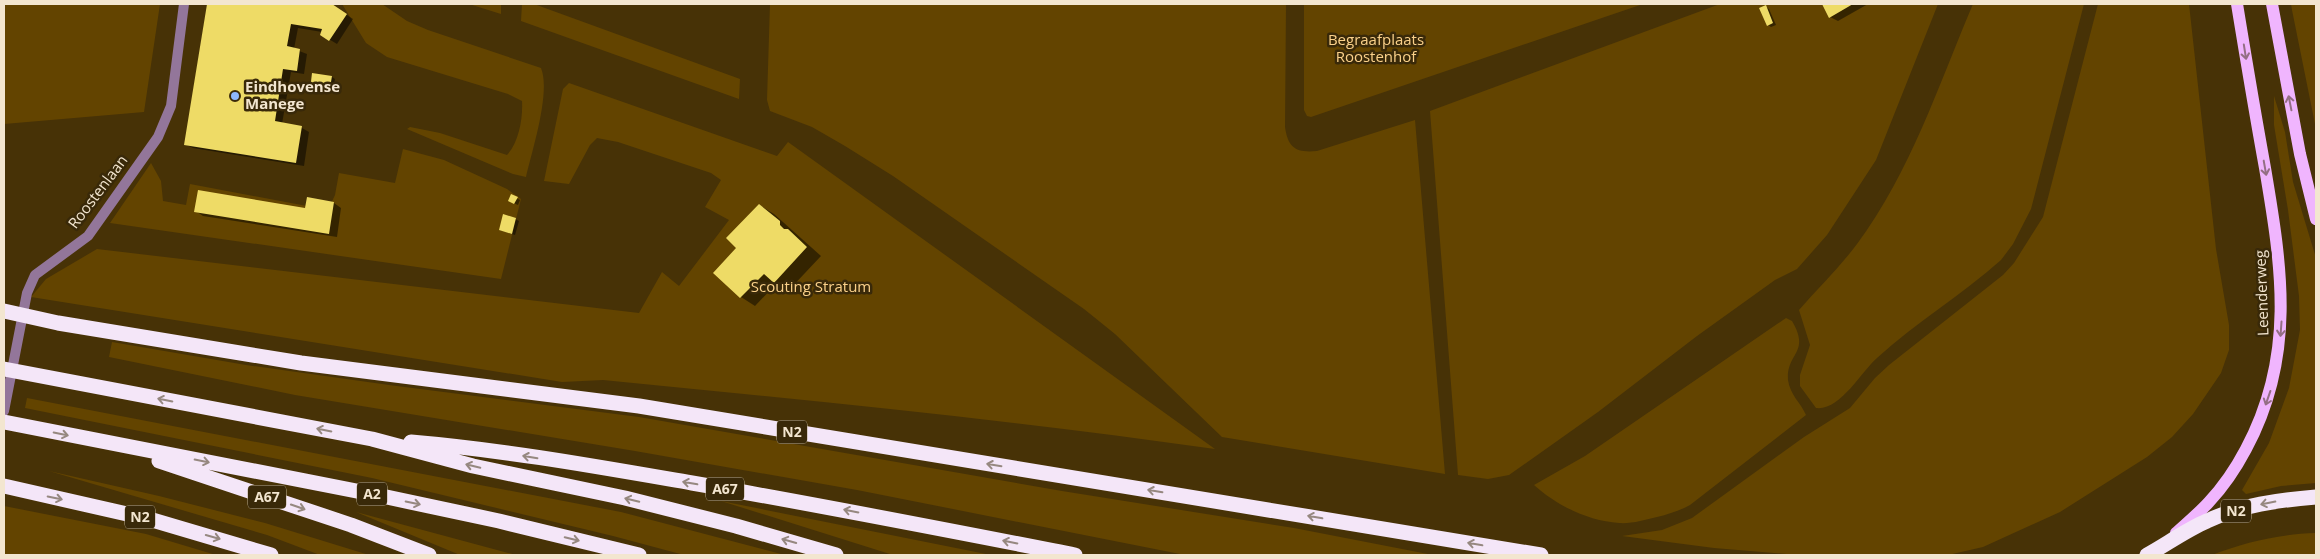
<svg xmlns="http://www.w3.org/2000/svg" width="2320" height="559" font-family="'Open Sans',sans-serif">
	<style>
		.green { fill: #634400 }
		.shadow { fill: #0007 }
		.building { fill: #eedb66 }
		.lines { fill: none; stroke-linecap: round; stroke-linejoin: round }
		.street { stroke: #93769a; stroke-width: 10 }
		.primary { stroke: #f0b5fe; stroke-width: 12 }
		.highway { stroke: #f4e6f8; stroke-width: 15 }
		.oneway { stroke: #946f84 }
		.oneway2 { stroke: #968880 }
		.poi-dot { fill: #8eb8fd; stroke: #392909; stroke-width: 2 }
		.labels { text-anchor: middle; stroke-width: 5; stroke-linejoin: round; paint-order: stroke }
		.shield { fill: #392909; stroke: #bbad94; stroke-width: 1 }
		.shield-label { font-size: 14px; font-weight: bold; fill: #f3e6d0 }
		.park-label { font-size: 15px; fill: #fbd18a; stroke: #392909 }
		.poi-label { font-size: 15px; font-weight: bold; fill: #f3e6d0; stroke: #392909; text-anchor: start }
		.street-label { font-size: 15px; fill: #f3e6d0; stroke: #392909 }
	</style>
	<rect width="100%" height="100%" fill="#473206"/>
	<path class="green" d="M4 4H160L144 112 4 124Z
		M342 4H382L407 21 428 30 541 68C551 92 532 151 526 177L513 174 407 129 410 127 440 133 507 155C519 142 523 118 522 101L508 94 387 57 366 43Z
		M469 4H501V14Z
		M522 4H534L740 79 739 99 521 21Z
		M770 4H1286L1285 127C1288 148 1296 153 1317 151L1415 120 1445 474 1222 437 1115 334 1084 309 893 176 845 146 812 127 770 111 767 100Z
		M1304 4H1643L1311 117 1307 116 1304 110Z
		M1720 4H1938L1876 160 1827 235 1797 269 1775 280 1697 336 1598 412 1509 475 1488 479 1458 475 1430 111Z
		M1973 4H2084L2031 209 2013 244 2001 260C1962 295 1916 322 1877 358 1861 372 1840 411 1816 408L1800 386V375L1810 345 1799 310C1818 288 1840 267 1857 244 1910 173 1939 84 1973 4Z
		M2098 4H2189L2216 249 2229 325V350L2221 373 2193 414 2172 437 2147 457 2060 512 1983 547 1948 555H1798L1714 548 1622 536 1662 530 1692 518 1804 437 1850 408 1875 378 1889 365 2003 275 2014 263 2043 217Z
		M2291 4H2316V129L2292 10Z
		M569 83 777 156 788 142 1215 449C1012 420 807 400 603 380L562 382 31 297 46 279 97 249 639 313 662 272 679 286 729 220 705 207 721 180 711 173 618 142 597 138 590 145 569 184 544 181 563 89Z
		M2274 96 2285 132 2293 182 2316 258V483L2281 486 2246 494 2242 490 2269 443 2289 388 2300 330 2299 296 2288 210 2274 125Z
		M403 149 444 160 507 189 521 199 501 279 110 223 151 163 161 181 163 201 186 205 190 184 328 210 335 195 339 173 395 183Z
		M1786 318 1792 321C1811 353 1786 353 1788 380 1790 395 1801 403 1806 415L1690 505C1679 511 1669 514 1657 517 1645 520 1631 524 1619 523 1588 521 1556 505 1534 485L1585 456Z
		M112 342 246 365 389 385 639 417 1062 491 1294 528 1433 555H1185L857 490 635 451 295 395 109 357Z
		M27 398 621 512 785 555H684L613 536 372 478 25 408Z
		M49 471 159 496 265 523 369 555H320L267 535Z
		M721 501 991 555H893Z
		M4 506 146 534 216 555H4Z
		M356 512 516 555H460Z
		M2316 533V555H2212C2245 542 2280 534 2316 533Z"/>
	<path class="shadow" d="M207 4H330L353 19 337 44 322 35V32L298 28 294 49 307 54 304 74 291 72 282 124 302 128 309 132 304 166 193 148 185 144Z
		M1823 4H1868L1838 21 1830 17Z
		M1766 7 1769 9 1776 25 1771 27 1768 25Z
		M332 77 335 79 333 89 325 87 324 93 311 89Z
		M512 196 520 200 518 205 509 201Z
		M308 198 334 203 341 208 337 237 203 216 196 211 306 209Z
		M759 205 774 214 821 256 789 290 777 283 755 306 741 297 715 273 738 248Z
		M515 219 519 221 515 235 500 230Z"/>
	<path class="building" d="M207 4H332L347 14 329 41 320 35 322 29 291 24 287 46 300 49 297 71 283 69 275 121 302 126 296 163 184 145Z
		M1822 4H1853L1829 18Z
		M1766 5 1773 23 1767 26 1759 8Z
		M312 73 332 76 330 88 321 86 320 92 310 90Z
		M198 190 305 208 307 197 334 202 329 234 194 212Z
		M511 194 518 197 514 204 508 201Z
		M759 204 780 221V225L784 229H788L807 247 774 283 764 274 740 298 713 273 736 248 726 238Z
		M503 214 516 218 512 234 499 230Z"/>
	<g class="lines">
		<path class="street" d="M4 411 27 293 35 275 88 236 158 137 171 106 184 4"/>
		<path class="primary" d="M2272 4 2300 154 2316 219
			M2176 533C2187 523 2199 513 2209 502 2224 486 2236 468 2246 449 2296 356 2282 268 2265 168 2255 113 2246 59 2237 4"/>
		<path class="highway" d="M4 311 58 323 301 363 639 406 1541 555
			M4 369 372 439 473 466 625 498 736 526 836 555
			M4 422 382 496 499 521 639 555
			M411 442C505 450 599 467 692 483 820 505 947 530 1075 555
			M159 461 351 525 429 555
			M4 486 149 519 271 555
			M2147 555C2167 544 2186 530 2207 521 2241 505 2279 500 2316 497"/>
	</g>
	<defs><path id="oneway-shaft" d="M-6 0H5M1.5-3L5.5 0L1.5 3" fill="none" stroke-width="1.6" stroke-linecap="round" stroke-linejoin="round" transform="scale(1.25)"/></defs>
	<g class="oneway">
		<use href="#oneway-shaft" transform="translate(2245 52) rotate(81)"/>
		<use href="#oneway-shaft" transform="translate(2290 103) rotate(-101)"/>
		<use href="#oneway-shaft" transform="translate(2265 168) rotate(80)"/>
		<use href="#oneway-shaft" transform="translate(2281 329) rotate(94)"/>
		<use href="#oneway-shaft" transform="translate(2268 398) rotate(109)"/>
	</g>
	<g class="oneway2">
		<use href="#oneway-shaft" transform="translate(165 400) rotate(-169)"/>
		<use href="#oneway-shaft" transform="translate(324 430) rotate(-169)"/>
		<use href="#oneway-shaft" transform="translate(61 434) rotate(12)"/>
		<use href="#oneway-shaft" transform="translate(530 457) rotate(-171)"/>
		<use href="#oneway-shaft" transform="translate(202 461) rotate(11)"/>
		<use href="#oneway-shaft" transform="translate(994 465) rotate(-171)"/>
		<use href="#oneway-shaft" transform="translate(473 466) rotate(-167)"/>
		<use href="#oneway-shaft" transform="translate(690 483) rotate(-170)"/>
		<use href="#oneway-shaft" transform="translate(1155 491) rotate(-171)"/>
		<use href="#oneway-shaft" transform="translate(55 498) rotate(12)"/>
		<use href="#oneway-shaft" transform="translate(632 500) rotate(-166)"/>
		<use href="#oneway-shaft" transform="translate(413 503) rotate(12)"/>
		<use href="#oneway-shaft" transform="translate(2268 503) rotate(169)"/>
		<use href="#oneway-shaft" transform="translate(298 507) rotate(19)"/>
		<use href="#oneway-shaft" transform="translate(851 511) rotate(-169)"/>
		<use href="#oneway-shaft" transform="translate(1315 517) rotate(-170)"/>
		<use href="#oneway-shaft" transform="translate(213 537) rotate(16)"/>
		<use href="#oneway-shaft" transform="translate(572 539) rotate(14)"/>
		<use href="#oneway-shaft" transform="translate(789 541) rotate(-164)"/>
		<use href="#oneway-shaft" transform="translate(1010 542) rotate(-169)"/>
		<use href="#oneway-shaft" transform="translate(1475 544) rotate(-170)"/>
	</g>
	<circle class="poi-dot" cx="235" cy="96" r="5"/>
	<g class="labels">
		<g class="shield">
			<rect x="777" y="420.5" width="30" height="23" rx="4"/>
			<rect x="706" y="477.5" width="38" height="23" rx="4"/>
			<rect x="357" y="482.5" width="30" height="23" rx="4"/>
			<rect x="248" y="485.5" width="38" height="23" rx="4"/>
			<rect x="2221" y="499.5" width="30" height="23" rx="4"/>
			<rect x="125" y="505.5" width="30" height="23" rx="4"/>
		</g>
		<g class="shield-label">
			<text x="792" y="437">N2</text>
			<text x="725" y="494">A67</text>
			<text x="372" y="499">A2</text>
			<text x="267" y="502">A67</text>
			<text x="2236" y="516">N2</text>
			<text x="140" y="522">N2</text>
		</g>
		<g class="park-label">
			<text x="1376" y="45">Begraafplaats<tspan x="1376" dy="17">Roostenhof</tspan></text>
			<text x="811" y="292">Scouting Stratum</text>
		</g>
		<g class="poi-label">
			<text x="245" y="92">Eindhovense<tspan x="245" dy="17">Manege</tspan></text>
		</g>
		<g class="street-label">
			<text transform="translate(98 192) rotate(-53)" y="5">Roostenlaan</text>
			<text transform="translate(2262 293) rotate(-92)" y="5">Leenderweg</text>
		</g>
	</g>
	<rect width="2320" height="559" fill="none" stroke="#f3e6d0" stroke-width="10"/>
</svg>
